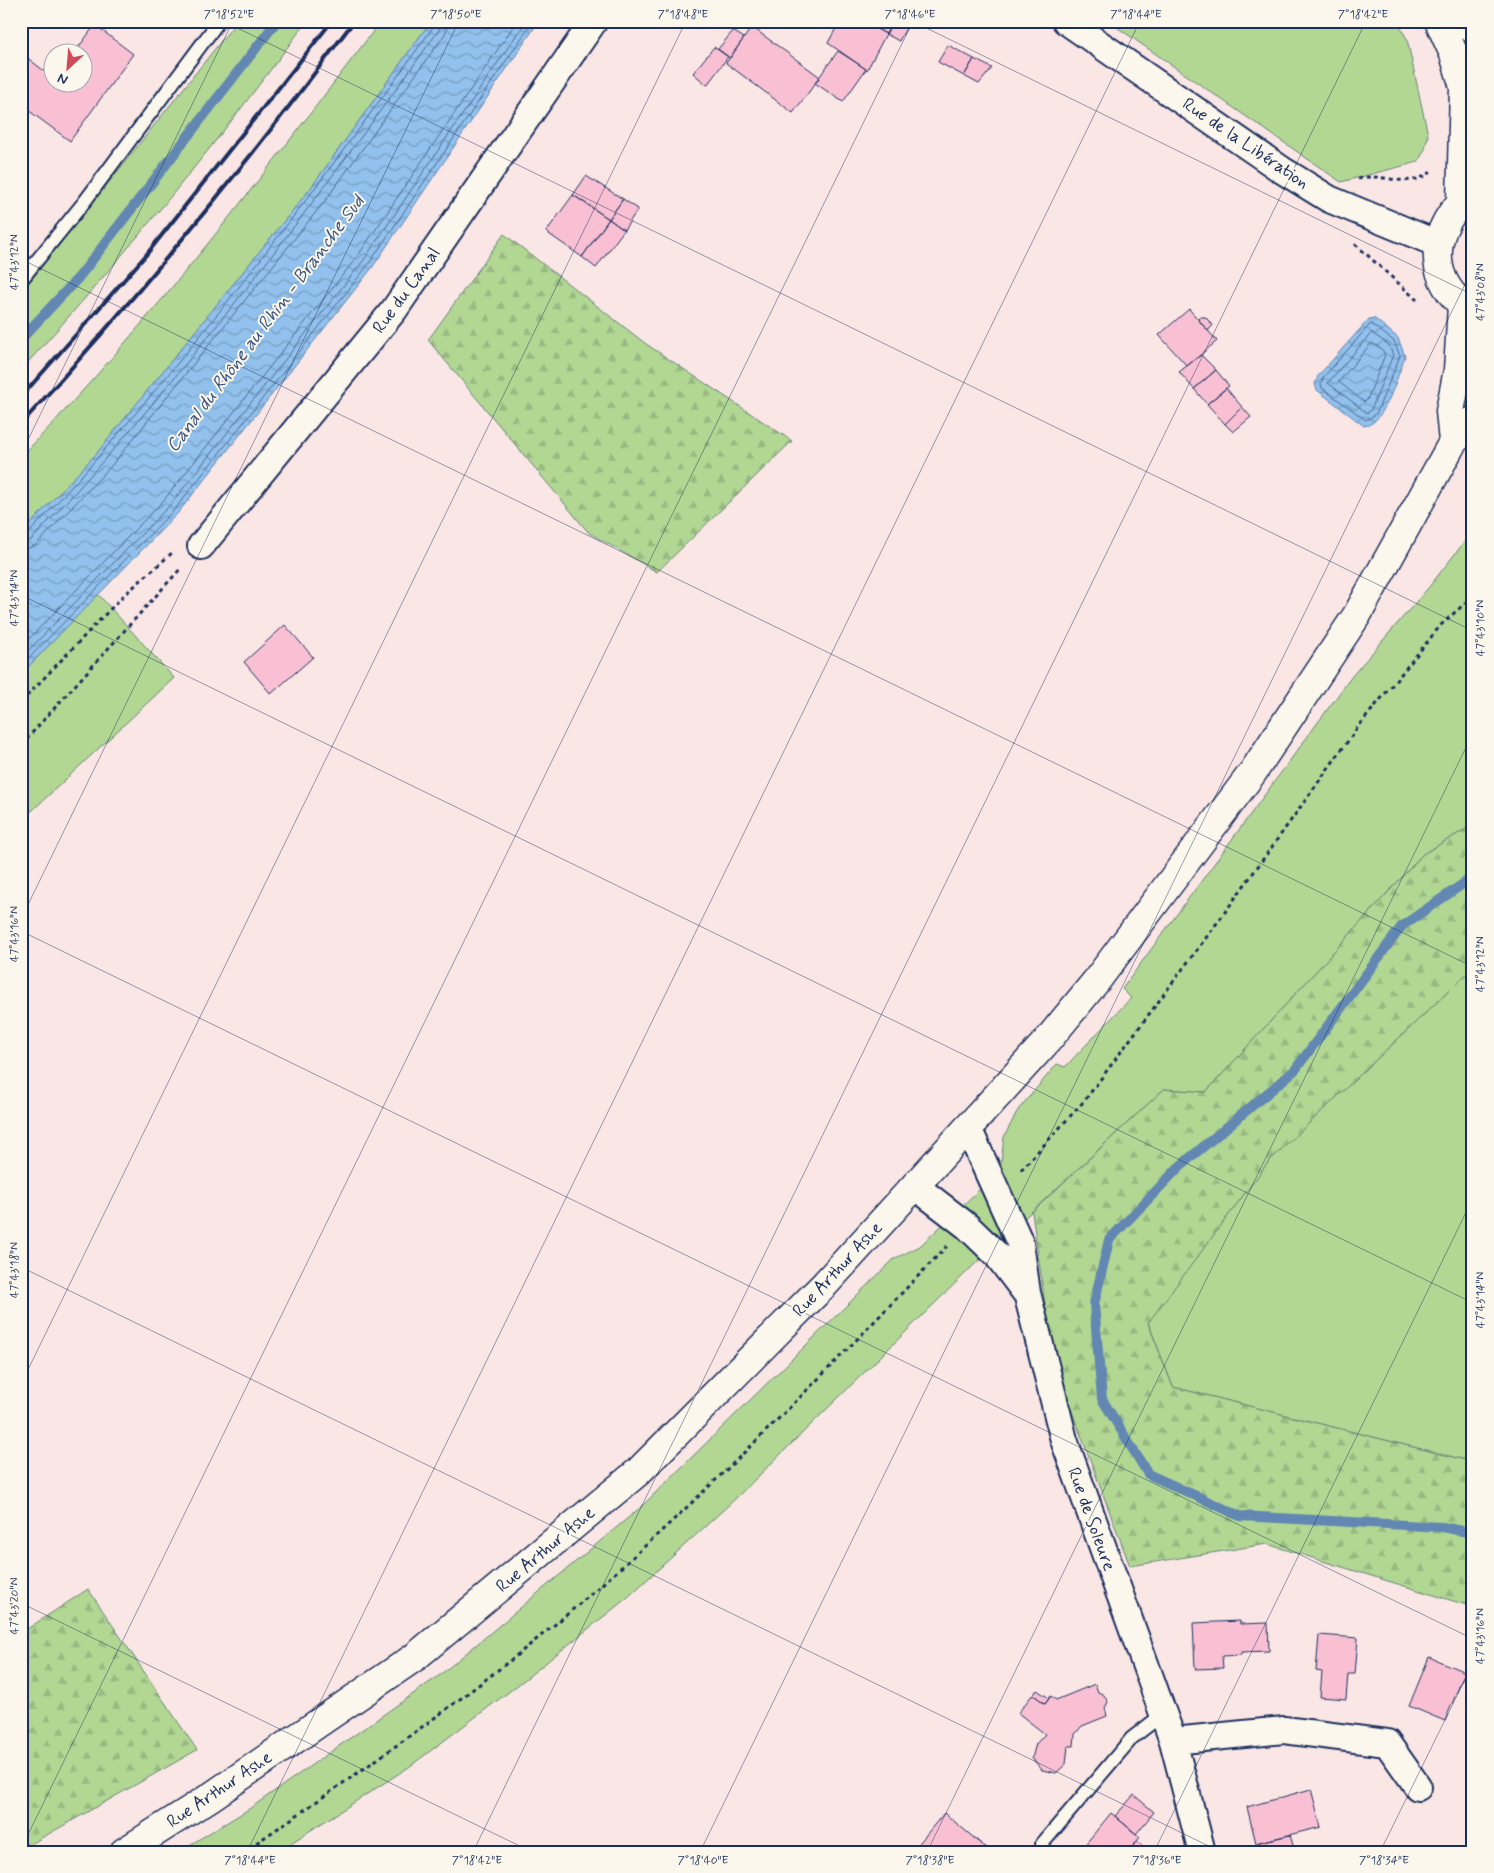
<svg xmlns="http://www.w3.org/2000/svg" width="1494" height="1873" font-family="Mynerve,sans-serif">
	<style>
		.green { fill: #b1d793; stroke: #668378 }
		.forest { fill: url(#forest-firs); stroke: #668378 }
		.water { fill: url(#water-waves); stroke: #6287b3 }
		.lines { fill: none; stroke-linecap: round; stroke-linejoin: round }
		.shore { stroke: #4a6997; stroke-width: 1 }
		.stream { stroke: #6287b3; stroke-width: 10 }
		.building { fill: #f9c0d4; stroke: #1b2f5e }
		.lane-casing { stroke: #1b2f5e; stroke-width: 16 }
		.street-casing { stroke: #1b2f5e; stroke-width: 30 }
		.secondary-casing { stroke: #1b2f5e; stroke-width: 31 }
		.path { stroke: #1b2f5e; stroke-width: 3; stroke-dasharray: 4 4; stroke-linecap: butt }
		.lane { stroke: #fbf7ec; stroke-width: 12 }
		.street { stroke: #fbf7ec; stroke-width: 26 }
		.secondary { stroke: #fbf7ec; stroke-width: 28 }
		.rail { stroke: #1b2f5e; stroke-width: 4 }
		.ticks { fill: none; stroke: #1b2f5e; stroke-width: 1; stroke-opacity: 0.45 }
		.labels { text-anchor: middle; stroke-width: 4; stroke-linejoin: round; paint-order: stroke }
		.street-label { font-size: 18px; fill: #1b2f5e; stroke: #fbf7ec }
		.water-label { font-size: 19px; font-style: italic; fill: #385482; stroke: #fbf7ec }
		.neatline { fill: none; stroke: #1b2f5e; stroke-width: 2 }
		.ticks-label { font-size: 12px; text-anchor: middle; fill: #1b2f5e }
	</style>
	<defs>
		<pattern id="forest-firs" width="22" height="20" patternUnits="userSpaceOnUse" patternTransform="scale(1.25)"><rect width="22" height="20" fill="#b1d793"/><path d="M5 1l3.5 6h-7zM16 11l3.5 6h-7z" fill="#98b981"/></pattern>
		<pattern id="water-waves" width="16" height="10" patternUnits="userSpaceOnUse" patternTransform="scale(1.25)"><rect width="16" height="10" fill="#91c1ec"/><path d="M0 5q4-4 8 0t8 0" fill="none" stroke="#769dc2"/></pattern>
	</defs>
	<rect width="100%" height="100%" fill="#fae6e5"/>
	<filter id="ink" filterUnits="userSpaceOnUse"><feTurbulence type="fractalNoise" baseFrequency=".02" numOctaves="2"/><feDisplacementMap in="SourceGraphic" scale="10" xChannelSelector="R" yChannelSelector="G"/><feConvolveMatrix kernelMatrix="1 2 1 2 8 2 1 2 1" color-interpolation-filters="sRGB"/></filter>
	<g filter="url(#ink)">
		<path class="green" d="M237 21H307C218 142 122 259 21 370V293Z
			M381 21H431L310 189 97 453 21 534V457C152 321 267 171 381 21Z
			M1108 21H1397L1407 39 1428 135 1425 149 1418 162 1341 182Z
			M1473 531V825L1423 854 1206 1092 1164 1089 975 1264 734 1500 627 1598 514 1688 409 1767 277 1852H178L249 1809 440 1675 641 1507 894 1259 920 1246 1000 1170 1004 1137 1018 1110 1057 1064 1065 1067 1131 998 1122 989 1352 676 1429 587Z
			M97 593 174 678 21 821V674L66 628Z
			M1473 968V1462L1173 1387 1148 1322 1269 1161Z"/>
		<path class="forest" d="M504 234 646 344 792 441 657 572 589 533 428 340Z
			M1473 825V968L1269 1161 1148 1323 1173 1387 1473 1462V1607L1267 1544 1130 1566 1053 1361 1032 1212 1164 1089 1206 1092 1423 854Z
			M88 1589 197 1750 29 1845 21 1840V1633Z"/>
		<path class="water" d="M431 21H539L372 268 178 513 21 674V534L97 453 310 189Z
			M1374 318 1398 338 1405 356C1398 374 1385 425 1364 426L1317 390 1315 384 1318 376 1369 319Z"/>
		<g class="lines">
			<path class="shore" d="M1371 324 1394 341 1400 356 1376 414 1366 420 1322 388 1321 384 1323 378Z
				M1372 333 1389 345 1393 355 1371 410 1367 413 1328 383Z
				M1372 343 1382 349 1385 355 1367 400 1364 402 1339 382Z
				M21 537 27 535C176 377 307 202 434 26L435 21
				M21 543 31 540C181 382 312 206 439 30L441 21
				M21 551 36 545 112 465 325 201 445 34 449 21
				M21 647 164 500 357 257 517 21
				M21 658 170 505 363 261 526 21
				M21 666 175 509 368 265 533 21"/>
			<path class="stream" d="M21 339 79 277 277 21
				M1473 877 1402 926 1295 1070 1179 1167 1109 1240 1094 1304 1102 1399 1148 1474 1240 1516 1442 1527 1473 1533
				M21 1847 25 1852"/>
		</g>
		<path class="building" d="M840 21H862L886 34 867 70 828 43Z
			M862 21H893L886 34Z
			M893 21H910L899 41 886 34Z
			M95 25 133 54 70 141 21 105V53L52 77V82H82V52H75Z
			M752 27 820 77 793 113 726 63Z
			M733 31 744 38 730 58 718 49Z
			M948 45 974 59 964 76 938 62Z
			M714 47 728 57 707 85 693 73Z
			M838 51 866 69 843 102 815 83Z
			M974 59 992 68 979 84 964 76Z
			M586 176 623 199 609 219 573 195Z
			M573 195 609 219 582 257 546 232Z
			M623 199 638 209 624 230 609 219Z
			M609 219 624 230 596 268 582 257Z
			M1189 309 1217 341 1187 366 1159 335Z
			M1200 317H1205L1213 325 1208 331 1198 319Z
			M1201 355 1216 370 1194 389 1179 372Z
			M1216 370 1229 386 1207 404 1194 389Z
			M1226 388 1242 407 1225 424 1207 404Z
			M1242 407 1251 417 1233 432 1225 424Z
			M285 625 313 657 271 694 244 662Z
			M1240 1621V1624L1268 1623 1269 1651 1241 1652V1655L1222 1656 1223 1668 1195 1669 1193 1623Z
			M1319 1635 1358 1638 1355 1674H1348L1346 1699 1320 1697 1322 1672 1316 1671Z
			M1429 1657 1465 1672 1445 1721 1409 1706Z
			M1095 1684 1098 1692 1104 1695 1108 1702 1105 1708 1107 1716 1082 1726 1075 1734 1074 1746H1068L1066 1764 1056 1773 1042 1770 1032 1758 1036 1744 1045 1734 1018 1713 1033 1694 1045 1704 1051 1696 1056 1700Z
			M1037 1690 1049 1698 1045 1704 1033 1694Z
			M1311 1789 1321 1827 1256 1843 1247 1807Z
			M1134 1795 1154 1812 1136 1834 1115 1816Z
			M944 1813 991 1852H912Z
			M1111 1813 1140 1837 1137 1841 1128 1852H1079Z
			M1290 1835 1295 1852H1261L1259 1842Z
			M1473 1839V1852L1469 1840Z
			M1137 1841 1148 1851 1147 1852H1128Z"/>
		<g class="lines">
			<defs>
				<path id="lane" d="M21 280 85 201 219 21
					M1042 1844 1132 1738 1163 1714"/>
				<path id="street" d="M1066 21 1282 170 1329 199 1438 244
					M201 546 394 310 594 21
					M968 1128 1020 1243 1027 1293 1064 1440 1173 1741 1202 1852
					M915 1186 967 1226 997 1255 1025 1292
					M1173 1741 1284 1730 1387 1743 1418 1787"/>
				<path id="secondary" d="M1439 21 1454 54 1464 87 1461 202
					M1469 21 1473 29
					M1473 193C1428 225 1424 282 1473 312
					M1453 442 1450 411 1458 370 1462 306
					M124 1852 209 1798 415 1657 638 1472 825 1284 1047 1041 1097 980 1253 772 1357 615 1453 442 1473 421"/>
			</defs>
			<use href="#lane" class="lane-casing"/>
			<use href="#street" class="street-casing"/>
			<use href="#secondary" class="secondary-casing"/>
			<path class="path" d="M1358 179C1384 171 1406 191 1431 172
				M1355 244 1417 300
				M21 702 122 597 173 552
				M21 745 182 567
				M1021 1170 1085 1100 1220 919 1358 727 1441 625 1473 596
				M243 1852C360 1772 477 1692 585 1599 713 1489 830 1368 947 1246"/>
			<use href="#lane" class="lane"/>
			<use href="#street" class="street"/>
			<use href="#secondary" class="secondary"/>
			<path class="rail" d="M21 397 146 255 332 21
				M21 424C139 295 250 161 354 21"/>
		</g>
	</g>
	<path class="ticks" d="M223 21 1473 631M912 21 1473 295M21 259 1473 967M21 454 233 21M21 595 1473 1303M21 919 459 21M21 931 1473 1639M21 1267 1221 1852M21 1384 686 21M21 1603 532 1852M21 1849 913 21M247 1852 1140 21M473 1852 1366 21M700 1852 1473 268M927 1852 1473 733M1154 1852 1473 1198M1380 1852 1473 1663"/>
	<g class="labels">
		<g class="street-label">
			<text transform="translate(1246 143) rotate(34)" y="6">Rue de la Libération</text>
			<text transform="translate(406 290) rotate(-54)" y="6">Rue du Canal</text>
			<text transform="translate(837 1269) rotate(-47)" y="6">Rue Arthur Ashe</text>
			<text transform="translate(1092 1519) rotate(70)" y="6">Rue de Soleure</text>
			<text transform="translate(545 1549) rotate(-40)" y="6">Rue Arthur Ashe</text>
			<text transform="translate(219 1789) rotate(-34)" y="6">Rue Arthur Ashe</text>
		</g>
		<g class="water-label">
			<text transform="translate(264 323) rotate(-53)" y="7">Canal du Rhône au Rhin - Branche Sud</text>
		</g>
	</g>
	<rect width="1494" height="1873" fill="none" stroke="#fbf7ec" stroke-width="55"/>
	<g transform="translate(68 68) rotate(206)"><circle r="24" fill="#fbf7ec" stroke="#a1a7b3"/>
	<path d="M0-4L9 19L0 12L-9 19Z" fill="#d1495b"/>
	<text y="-8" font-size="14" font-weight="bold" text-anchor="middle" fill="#1b2f5e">N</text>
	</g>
	<rect x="28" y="28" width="1438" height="1818" class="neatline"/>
	<g class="ticks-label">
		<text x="229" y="18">7°18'52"E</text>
		<text x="456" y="18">7°18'50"E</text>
		<text x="683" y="18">7°18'48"E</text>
		<text x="910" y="18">7°18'46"E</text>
		<text x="1136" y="18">7°18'44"E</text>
		<text x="1363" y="18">7°18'42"E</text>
		<text transform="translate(14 262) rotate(-90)" y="4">47°43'12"N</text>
		<text transform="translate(1480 292) rotate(-90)" y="4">47°43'08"N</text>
		<text transform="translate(14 598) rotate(-90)" y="4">47°43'14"N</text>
		<text transform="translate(1480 628) rotate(-90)" y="4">47°43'10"N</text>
		<text transform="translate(14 934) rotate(-90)" y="4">47°43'16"N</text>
		<text transform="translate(1480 964) rotate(-90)" y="4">47°43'12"N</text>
		<text transform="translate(14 1270) rotate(-90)" y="4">47°43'18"N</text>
		<text transform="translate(1480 1300) rotate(-90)" y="4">47°43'14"N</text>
		<text transform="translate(14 1606) rotate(-90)" y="4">47°43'20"N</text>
		<text transform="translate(1480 1636) rotate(-90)" y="4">47°43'16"N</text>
		<text x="250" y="1864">7°18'44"E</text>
		<text x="477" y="1864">7°18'42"E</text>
		<text x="703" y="1864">7°18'40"E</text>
		<text x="930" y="1864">7°18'38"E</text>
		<text x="1157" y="1864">7°18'36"E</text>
		<text x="1384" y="1864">7°18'34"E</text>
	</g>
</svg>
